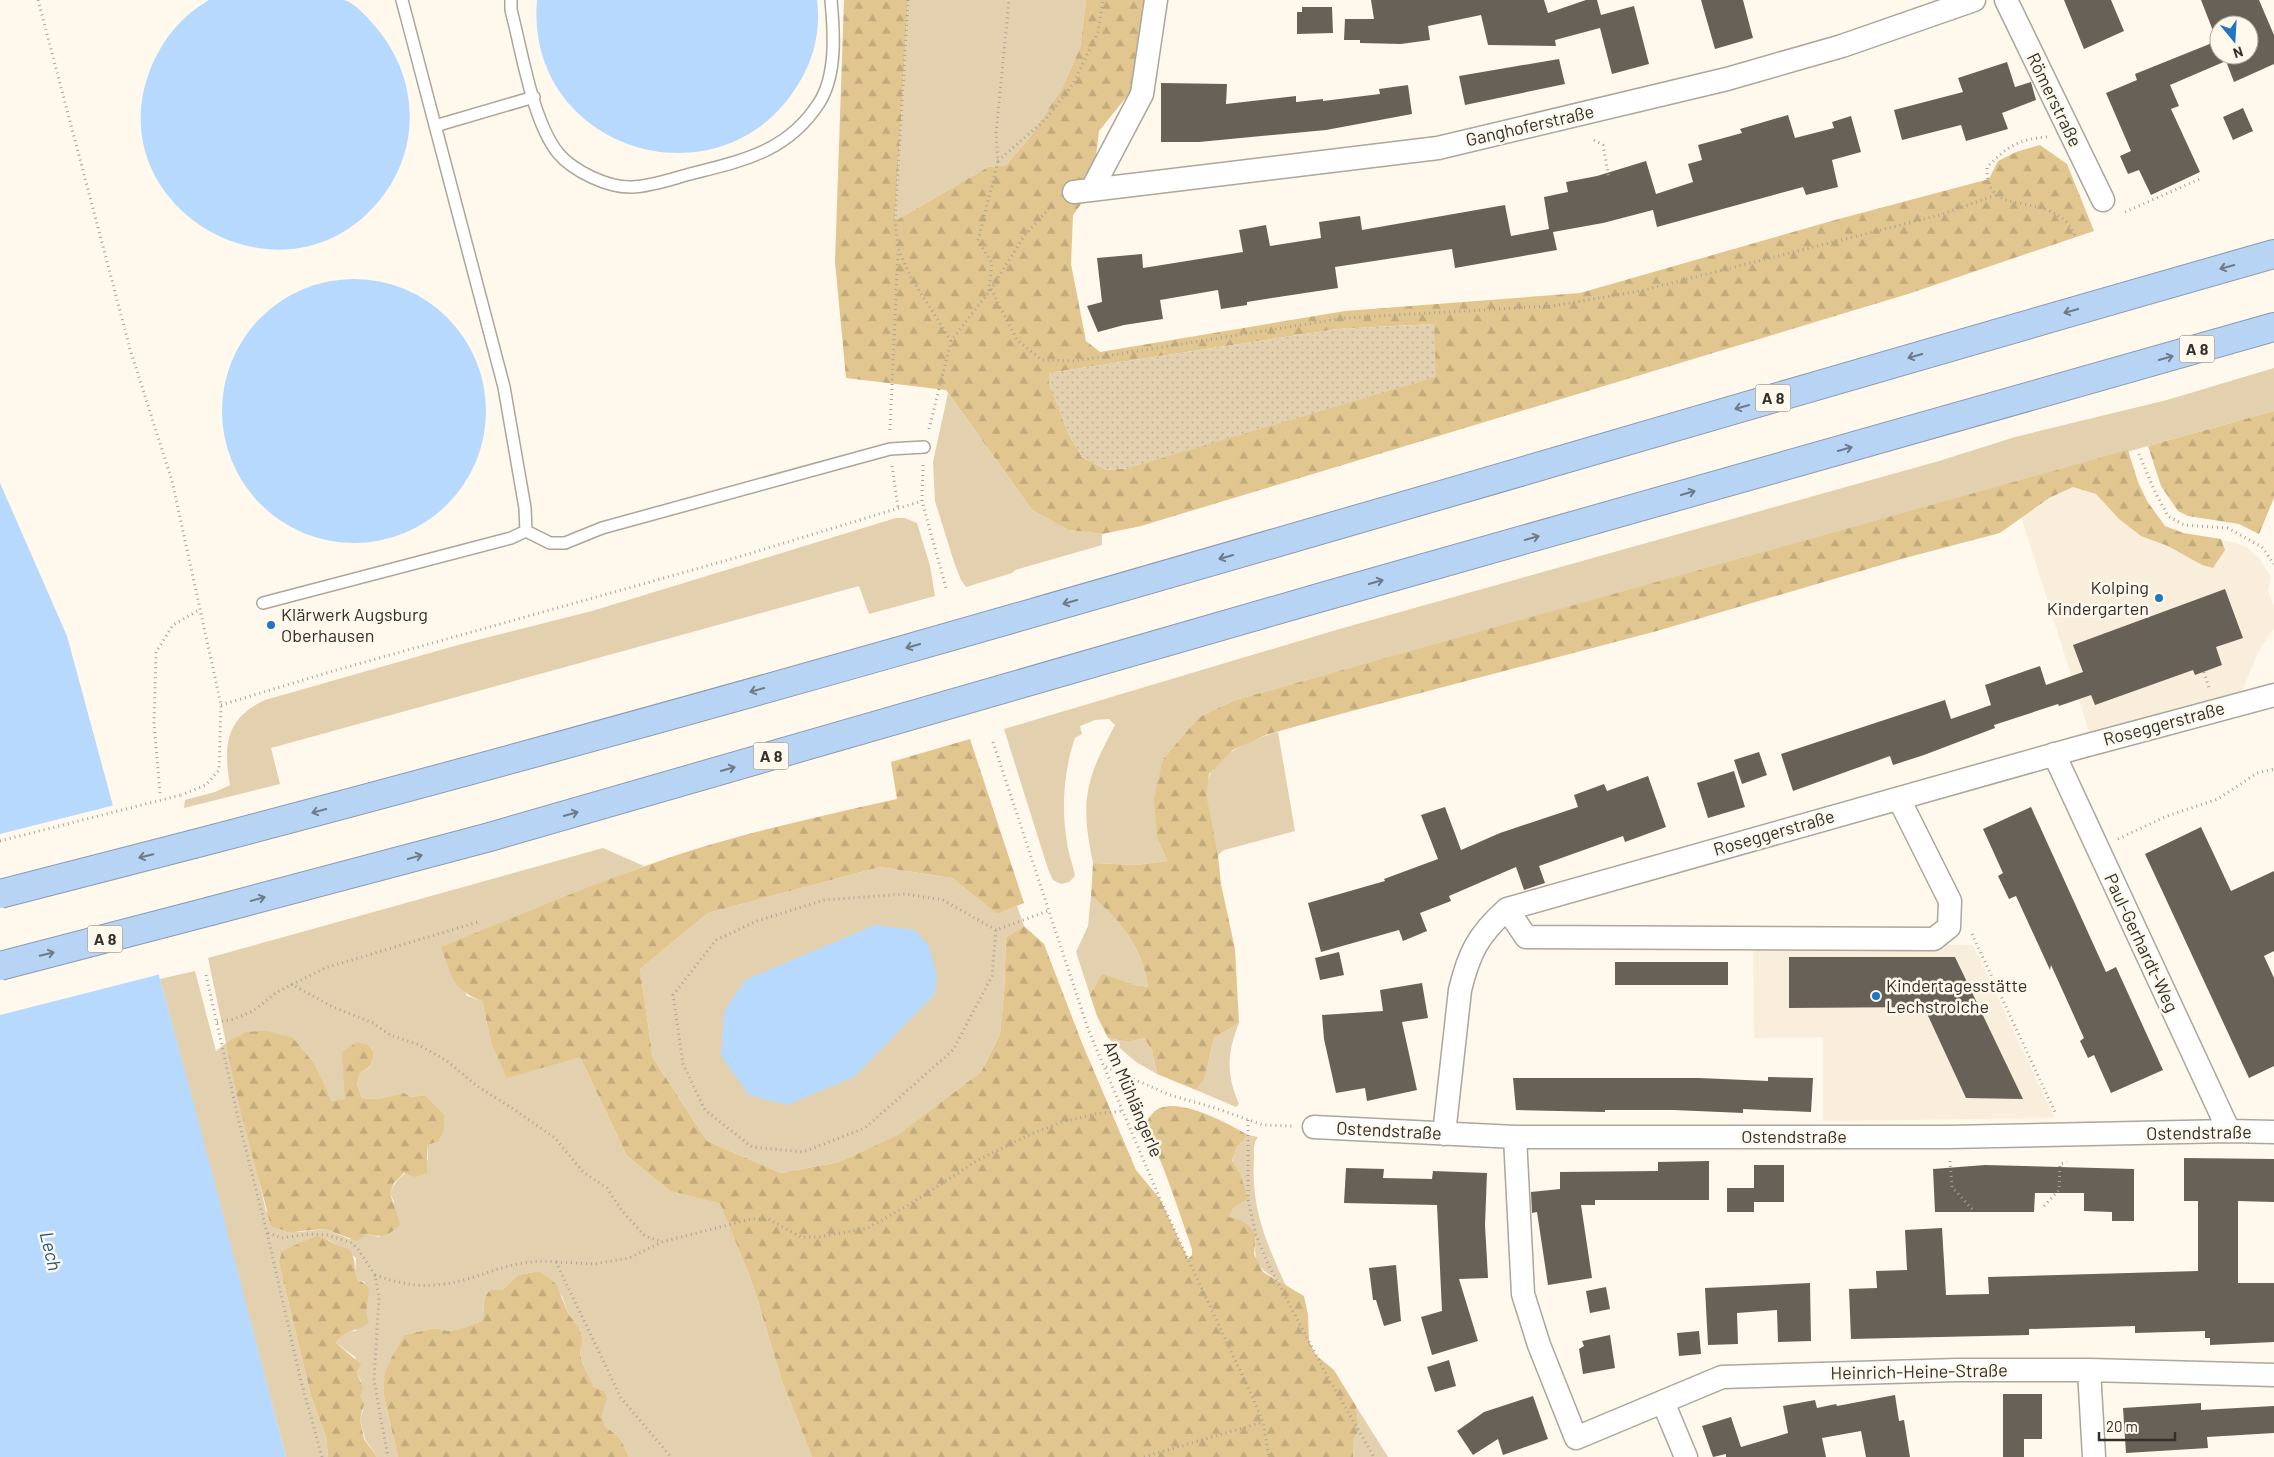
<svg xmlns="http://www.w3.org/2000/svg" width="2274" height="1457" font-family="Barlow,sans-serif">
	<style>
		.built { fill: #f8eedb }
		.green { fill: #e3d0ae; fill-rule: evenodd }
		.forest { fill: url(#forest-firs); fill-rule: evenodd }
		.park { fill: url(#park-dots) }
		.water { fill: #b8d9fe }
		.pier { fill: #fff8ec }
		.building { fill: #676157; fill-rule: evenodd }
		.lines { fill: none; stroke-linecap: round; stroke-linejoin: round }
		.lane-casing { stroke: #aca69b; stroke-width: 14 }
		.street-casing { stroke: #aca69b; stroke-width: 25 }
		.highway-casing { stroke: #899baf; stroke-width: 30 }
		.path { stroke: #a8a39a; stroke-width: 3; stroke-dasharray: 1 4; stroke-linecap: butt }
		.lane { stroke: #fff; stroke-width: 11 }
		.street { stroke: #fff; stroke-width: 22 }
		.highway { stroke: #b7d4f5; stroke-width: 28 }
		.highway-bridge-casing { stroke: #899baf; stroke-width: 30; stroke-linecap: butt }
		.path-bridge { stroke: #a8a39a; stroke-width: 3; stroke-dasharray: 1 4; stroke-linecap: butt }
		.highway-bridge { stroke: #b7d4f5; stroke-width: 28 }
		.oneway { stroke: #6e7a86 }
		.poi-dot { fill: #2176c4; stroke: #fff8ec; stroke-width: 2 }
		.labels { text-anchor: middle; stroke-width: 5; stroke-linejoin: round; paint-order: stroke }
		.shield { fill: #fff8ec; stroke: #706c66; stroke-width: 1 }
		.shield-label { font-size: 16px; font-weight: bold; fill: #33302c }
		.street-label { font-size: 18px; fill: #33302c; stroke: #fff8ec }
		.poi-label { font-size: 18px; fill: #33302c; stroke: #fff8ec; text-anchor: start }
		.water-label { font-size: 19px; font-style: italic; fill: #1d578e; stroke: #fff8ec }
	</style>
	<defs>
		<pattern id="forest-firs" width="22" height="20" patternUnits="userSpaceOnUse" patternTransform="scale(1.25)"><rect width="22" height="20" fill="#e2c68f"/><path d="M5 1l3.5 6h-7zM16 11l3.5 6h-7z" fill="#c2aa7c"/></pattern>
		<pattern id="park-dots" width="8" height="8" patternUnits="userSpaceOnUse" patternTransform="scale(1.25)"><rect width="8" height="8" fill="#e3d0ae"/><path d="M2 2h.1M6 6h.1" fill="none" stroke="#c3b396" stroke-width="1.8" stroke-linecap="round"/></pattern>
	</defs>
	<rect width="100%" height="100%" fill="#fff8ec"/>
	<path class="built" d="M2131 459 2137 482 2146 501 2165 526 2183 533 2236 543 2248 548 2259 558 2271 576 2268 591 2274 606V629L2259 650 2241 694 2090 735 2013 491Z
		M1973 945 2055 1118 1823 1121V1037L1754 1038 1753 947Z"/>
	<path class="green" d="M908 0H1086L1080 48 1062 88 1030 137 1006 165 988 167 895 221Z
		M2274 368V411L1235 700 1199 717 1163 759 1157 838 1167 861 1135 865 1093 863C1080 800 1085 781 1115 725L1109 719 1095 720 1080 726 1082 734 1075 738C1064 769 1061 809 1067 842 1068 853 1073 864 1075 876L1069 882 1061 884 1053 880 1048 869 1004 729 1336 630 1939 461 2015 437 2167 400Z
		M948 393 1032 510 1068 530 1102 534V545L1015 570 1012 573 966 587 961 580 954 562 935 501 933 462Z
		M896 518H905L917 523 930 566 935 596 869 614 859 586 271 748 280 784 184 808 185 800 215 792 230 785C223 745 226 718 265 700L458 645 592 611Z
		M1278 732 1295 831 1224 850 1218 855C1214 836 1207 815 1206 795 1203 759 1249 740 1278 732Z
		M603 848 644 866 442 947 467 996 482 1001 491 1042 580 1057 627 1156 670 1191 720 1202 752 1282 782 1381 812 1457H629L620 1438 605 1426 602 1415 605 1391 594 1387 582 1362 580 1353 583 1341 579 1327 569 1315 562 1296 539 1271 518 1275 502 1290H490C480 1300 486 1309 482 1321L460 1329 448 1331 435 1328 404 1335 390 1360 384 1397 398 1457H377L365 1439 360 1419 363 1411 360 1397 361 1381 357 1373 359 1369 355 1357 336 1343C341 1334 345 1331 356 1331 367 1312 368 1304 365 1282L358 1280 355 1273 356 1258C316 1228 314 1233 279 1263L311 1396 326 1437 328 1457H286L160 979 195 971 216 1051 226 1043 208 958ZM368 1045 374 1052C373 1064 370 1069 360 1073L357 1084 362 1098 377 1099 404 1093 411 1097 425 1095 444 1114 427 1145 428 1160C412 1169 397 1175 390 1193L394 1202 379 1237 367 1234 349 1239 325 1229 299 1232 266 1211 258 1176 306 1056 316 1066 330 1101 345 1100Z
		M880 867 952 878 997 914 1017 906 1024 926 1006 937 1004 993 1000 1034 981 1072 899 1135 839 1162 781 1173 707 1141 653 1058 640 969 708 913Z
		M1091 896C1120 919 1143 949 1148 987L1135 985 1102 973 1090 995 1076 952 1088 926Z
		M1239 1023C1227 1053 1226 1074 1239 1104L1236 1107 1196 1090 1205 1078 1214 1038Z
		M1108 1038 1129 1042 1144 1038 1152 1050 1157 1074 1136 1062Z
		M1248 1135 1258 1137C1253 1143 1254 1152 1254 1159 1251 1209 1266 1242 1286 1286 1261 1268 1252 1269 1256 1235L1227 1218 1235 1206 1240 1173 1232 1162 1237 1147Z
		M1356 1406 1388 1457H1353V1441L1359 1430Z"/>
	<path class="forest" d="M844 0H908L895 221 988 167 1006 165 1030 137 1062 88 1080 48 1086 0H1156L1132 90 1099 131 1092 189 1073 215 1071 264 1086 341 1100 352 1345 311 1580 293 1835 220 1989 179 1998 161 2016 152 2040 145 2067 164 2094 231 1908 294 1141 526 1102 534 1068 530 1032 510 946 390 846 378 835 262ZM1434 324 1129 468 1107 470 1082 457 1068 433 1050 385 1049 373 1338 329Z
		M2274 411V498L2259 534 2239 524 2188 516 2178 511 2161 486 2148 446Z
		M2128 450 2138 482 2147 501 2165 526 2183 533 2221 539 2225 550 2213 568 2202 565 2168 546 2141 536 2119 519 2096 494 2073 487 2049 498 2000 533 1905 558 1657 631 1333 716 1266 735 1233 750 1209 774 1206 794 1218 855 1221 884 1235 949 1239 1023 1214 1038 1205 1078 1196 1090 1157 1074 1152 1050 1144 1038 1129 1042 1108 1038 1097 1016 1090 995 1102 973 1135 985 1148 987C1143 949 1120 919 1091 896L1093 863 1135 865 1167 861 1157 838 1154 799 1163 759 1199 717 1235 700Z
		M970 739 1024 903 997 914 952 878 880 867 708 913 640 969 653 1058 707 1141 781 1173 839 1162 898 1135 981 1072 1000 1034 1004 993 1006 937 1024 926 1044 944 1082 1043 1136 1170 1160 1199 1188 1259 1192 1255V1249C1181 1218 1171 1186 1158 1155 1154 1146 1146 1137 1146 1127 1146 1122 1149 1117 1153 1113 1171 1092 1228 1123 1248 1135L1237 1147 1232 1161 1240 1173 1248 1199 1235 1206 1228 1217C1242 1219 1248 1223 1256 1235L1254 1254 1263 1272 1304 1296 1308 1315 1309 1342 1316 1355 1334 1370 1356 1406 1359 1430 1353 1441V1457H812L782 1381 752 1282 720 1203 670 1191 627 1156 580 1057 507 1078 491 1042 482 1001C451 989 452 976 441 947 521 915 601 880 683 853 753 831 825 815 897 799L891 762Z
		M267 1031 293 1038 316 1066 331 1101 345 1099 342 1052 357 1042 368 1045 374 1052C373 1064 370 1068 360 1073L357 1084 362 1098 377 1099 404 1093 411 1097 425 1095 444 1114V1128L439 1141 427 1145V1173L415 1177 404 1173 394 1183 390 1193 400 1224C389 1236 382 1238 367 1234L357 1241 325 1229 289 1232 271 1226 238 1101 226 1043 246 1032Z
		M316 1236C328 1238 337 1247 349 1249 358 1262 352 1267 358 1280 380 1288 360 1305 369 1322 359 1333 344 1328 336 1343L361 1364 357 1373 363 1388 360 1397 364 1404 360 1419 364 1439 377 1457H328L326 1437 311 1396 279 1263 282 1251Z
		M539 1271 556 1284 569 1315 579 1327 583 1341 580 1353 582 1362 594 1387 605 1391 607 1397 602 1415 605 1426 620 1438 629 1457H398L384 1397V1377L390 1360 404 1335 435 1328 448 1331 460 1329 482 1321C486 1309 480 1300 490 1290H502L518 1275Z"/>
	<path class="park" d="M1434 324 1436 377 1129 468 1107 470 1082 457 1068 433 1049 385V373L1338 329Z"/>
	<path class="water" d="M209 0C243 0 277 0 311 0 320 0 335 0 344 0 355 3 366 16 373 24 416 71 423 141 385 193 292 322 91 210 152 65 164 37 183 15 209 0Z
		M537 0H817C821 29 814 59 799 83 722 212 524 150 537 0Z
		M222 411a132 132 0 1 1 264 0a132 132 0 1 1-264 0Z
		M0 483 67 636 199 1123 286 1457H0Z
		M875 925 915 930 929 946 937 975 935 994 854 1077 787 1105 749 1095 721 1056 724 1012 745 980Z"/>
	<path class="pier" d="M115 805 161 974 0 1015V834Z"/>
	<path class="building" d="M1371 0H1544L1548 13 1586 0H1597L1601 15 1634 6 1649 64 1612 74 1600 28 1555 40 1556 46 1488 45 1481 15 1428 26 1430 40 1401 44 1360 43V40H1344L1345 19H1374Z
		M1701 0H1743L1753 38 1715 49Z
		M2064 0H2111L2124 31 2084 49Z
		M2201 0H2259L2274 35V64L2234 82 2226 61 2170 85 2179 106 2171 109 2200 172 2151 195 2139 170 2128 174 2120 156 2131 151 2106 93 2137 80 2135 74 2217 41ZM2219 25H2249V55H2219Z
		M1302 7H1332L1333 33 1297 34V12H1302Z
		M1559 59 1565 84 1465 105 1459 76Z
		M2007 62 2015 87 2031 82 2036 100 2002 113 2008 129 1966 141 1961 125 1902 140 1894 110 1963 92 1958 78Z
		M1161 83 1227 84 1226 104 1296 96V102L1323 99V101L1380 94 1379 89 1408 85 1412 114 1326 130 1199 142H1161Z
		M2243 108 2253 131 2233 140 2223 117Z
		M1788 115 1795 138 1834 128 1832 122 1851 116 1861 152 1832 160 1838 187 1806 195 1803 187 1657 227 1653 210 1603 223 1553 232 1557 250 1455 268 1452 249 1335 267 1338 288 1272 298 1247 302V305L1221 309 1218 290 1160 300 1163 319 1124 325 1098 332 1087 306 1102 302 1097 258 1142 254 1143 268 1243 252 1239 230 1266 225 1270 246 1321 238 1319 222 1360 216 1362 230 1505 205 1511 236 1549 229 1544 197 1568 192 1566 182 1597 176 1646 161 1656 194 1693 182 1688 164 1702 160 1698 145 1742 133 1740 129Z
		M2225 589 2243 638 2216 647 2222 665 2195 675 2193 670 2095 705 2091 695 2059 706 2058 704 1994 725 1995 728 1924 755 1893 765 1890 756 1793 791 1781 754 1945 700 1951 719 1991 705 1985 685 2040 666 2046 685 2083 672 2073 645Z
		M1759 752 1767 775 1742 784 1734 760Z
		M1734 771 1745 807 1708 818 1697 783Z
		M1648 776 1666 827 1625 842 1623 836 1539 866 1545 883 1524 890 1516 867 1449 896 1451 901 1420 913 1427 931 1403 941 1399 930 1321 952 1308 903 1385 881 1384 879 1438 859 1421 815 1445 807 1461 850 1500 833 1578 807 1574 795 1604 784 1607 791Z
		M2031 807 2106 972 2116 967 2163 1070 2111 1093 2094 1055 2088 1058 2080 1041 2084 1038 2051 965 2050 970 2016 896 2009 899 1998 876 2003 873 1983 829Z
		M2201 827 2231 891 2274 871V951L2264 956 2274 978V1066L2249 1078 2145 854Z
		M1339 952 1344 975 1320 980 1315 958Z
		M1789 957H1955L2023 1099 1966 1098 1924 1007 1789 1008Z
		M1615 962H1728V985H1615Z
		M1422 983 1428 1018 1402 1022 1417 1090 1367 1101 1365 1088 1336 1093 1324 1039 1322 1015 1383 1011 1380 990Z
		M1768 1077 1813 1078 1811 1112 1743 1109V1113L1674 1110H1605V1112L1516 1110 1513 1078H1699L1768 1081Z
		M2184 1158 2274 1159V1202L2238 1201V1283H2274V1342L2210 1345V1338H2205V1331L2135 1333V1326L2029 1329V1335L1851 1339 1849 1289 1877 1288 1876 1271 1907 1270 1905 1230 1942 1228 1946 1295 1989 1294 1988 1277 2198 1271V1201H2184Z
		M1709 1161V1200H1595V1205H1581L1592 1278 1548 1285 1537 1212 1532 1213 1531 1192 1560 1189V1172L1658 1171V1162Z
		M1754 1165H1784V1202H1754V1199V1212H1727V1188H1754Z
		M1985 1165 2134 1169V1221H2112V1212L2084 1211V1193H2035L2034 1212H1935L1933 1169Z
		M1346 1168 1384 1169 1383 1178 1432 1179 1433 1171 1487 1173 1485 1225 1488 1278 1459 1279 1478 1341 1432 1355 1421 1317 1442 1311 1437 1205 1344 1203Z
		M1396 1265 1401 1321 1384 1326 1376 1300H1373L1369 1268Z
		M1810 1283 1811 1341 1778 1342 1777 1310 1737 1313 1738 1344 1708 1345 1705 1288Z
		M1606 1287 1610 1309 1590 1313 1586 1291Z
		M1699 1331 1701 1354 1679 1356 1677 1333Z
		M1610 1335 1615 1368 1583 1374 1579 1349 1584 1346 1582 1341Z
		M1449 1360 1456 1386 1435 1392 1427 1367Z
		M2003 1394H2042V1439H2024V1457H2003Z
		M1895 1395 1899 1421 1904 1420 1910 1457H1866L1861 1431 1822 1438 1826 1457H1726V1454L1713 1457 1702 1426 1731 1417 1741 1447 1788 1433 1783 1406 1815 1400 1817 1408 1836 1404 1837 1406Z
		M1533 1396 1548 1439 1503 1455 1498 1439 1473 1455 1457 1431 1484 1412Z
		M2201 1403V1410L2274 1406V1433L2207 1437 2208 1448 2126 1453 2123 1408Z"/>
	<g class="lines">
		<defs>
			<path id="lane" d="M402 0 504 387 525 508 526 531
				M511 0V10C522 51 532 120 558 153 573 171 608 188 632 187 653 186 674 178 694 173 745 160 788 151 819 103 837 75 834 32 831 0
				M435 126 534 97
				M263 603 511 538 526 531 550 543H565L602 528 890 449 924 447"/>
			<path id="street" d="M2006 0 2103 200
				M1092 189 1142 94 1156 0
				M1074 192 1438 148 1727 79 1842 46 1974 0
				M2054 754 2229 1131
				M1507 909 1526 937 1934 939 1949 927 1950 901 1899 799
				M1314 1127 1515 1137H1948L2229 1131 2274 1132
				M1444 1134 1460 990C1469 953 1478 935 1507 909L2077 748 2274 695
				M1515 1137 1523 1294 1539 1345 1576 1438 1722 1377 1957 1370H2089L2274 1375
				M2089 1370 2094 1457
				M1663 1402 1686 1457"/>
			<path id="highway" d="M194 844C891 662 1581 451 2274 254
				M211 911 486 838 1329 595 2274 327"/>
		</defs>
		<use href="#lane" class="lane-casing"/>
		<use href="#street" class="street-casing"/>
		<use href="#highway" class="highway-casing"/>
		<path class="path" d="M38 0 130 349 172 481 221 705 219 770 206 785 181 795
			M908 0 895 221 898 248 910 276 951 341
			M2047 137C2018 139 2007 147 1987 167 1987 182 1989 191 2003 199 2029 207 2064 206 2075 236
			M1594 140 1603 145 1609 179
			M998 161 1046 119 1073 84 1098 32 1103 0
			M2125 212 2202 178
			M991 289 1017 340 1042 360 1075 361 1345 318 1552 306 1640 291 1940 215 1996 195
			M989 291 992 263 978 241 998 161 996 134 1009 0
			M929 429 951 341 991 289 1024 236 1054 203
			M890 430 898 251
			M2139 454 2155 492 2168 516 2184 525 2228 528 2262 547 2274 564
			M923 465 922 501 946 588
			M892 466 898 507
			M2204 672 2209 688
			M221 705 333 671 735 558 922 501
			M993 742 1088 1029 1160 1199 1251 1394 1263 1422 1269 1457
			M160 793 154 723 156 652 173 625 199 610
			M2118 839 2167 816 2218 799 2257 773 2274 769
			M996 930 943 900 905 894 824 900 757 921 716 940 673 995 683 1064 705 1110 752 1147 803 1152 865 1128 953 1050 992 976 996 930 1048 911
			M1972 934 2055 1112
			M206 975 240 1126 267 1233 301 1381 322 1457
			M291 984 333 1007 373 1023 390 1035 417 1044 447 1061 477 1086 515 1110 555 1138 583 1172 607 1188 622 1211 645 1236 662 1242
			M217 1022 234 1019 253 1011 277 992 325 968 478 922
			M1106 1067 1170 1095 1215 1108 1263 1125 1292 1126
			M1248 1120V1199L1256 1235 1267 1262 1324 1370 1374 1457
			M1950 1161 1952 1187 1973 1210
			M2044 1206 2059 1190 2060 1164 2067 1162
			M268 1233 282 1238 309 1234 327 1235 352 1243 358 1249 375 1275 379 1297 374 1381 388 1457
			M556 1262 594 1264 629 1258 662 1242 751 1219H768L801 1237H820L868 1228 910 1204 978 1160 1031 1134 1062 1122 1095 1114 1123 1111
			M375 1275C395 1282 414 1287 435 1285 479 1282 508 1257 556 1262L621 1398 671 1457
			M1144 1457 1263 1422"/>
		<use href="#lane" class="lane"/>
		<use href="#street" class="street"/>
		<use href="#highway" class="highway"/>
		<defs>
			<path id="highway-bridge" d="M0 894 194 844
				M0 966 211 911"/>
		</defs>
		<use href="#highway-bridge" class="highway-bridge-casing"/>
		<path class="path-bridge" d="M0 841 181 795"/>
		<use href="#highway-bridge" class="highway-bridge"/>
	</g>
	<defs><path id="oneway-shaft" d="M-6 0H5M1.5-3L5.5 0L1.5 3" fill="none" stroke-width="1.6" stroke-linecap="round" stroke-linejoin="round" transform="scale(1.25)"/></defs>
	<g class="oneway">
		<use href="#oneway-shaft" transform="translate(2227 267) rotate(164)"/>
		<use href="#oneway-shaft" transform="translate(2071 311) rotate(164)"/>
		<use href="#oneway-shaft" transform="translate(1915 356) rotate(164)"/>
		<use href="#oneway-shaft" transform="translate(2166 358) rotate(-16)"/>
		<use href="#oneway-shaft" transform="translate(1742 407) rotate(164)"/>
		<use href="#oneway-shaft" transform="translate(1845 449) rotate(-16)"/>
		<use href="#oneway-shaft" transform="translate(1688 493) rotate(-16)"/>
		<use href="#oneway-shaft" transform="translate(1532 538) rotate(-16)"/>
		<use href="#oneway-shaft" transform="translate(1226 557) rotate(164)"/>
		<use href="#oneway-shaft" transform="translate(1376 582) rotate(-16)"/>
		<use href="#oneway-shaft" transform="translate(1070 602) rotate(164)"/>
		<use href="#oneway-shaft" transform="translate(913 646) rotate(164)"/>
		<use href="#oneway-shaft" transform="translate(757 690) rotate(164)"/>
		<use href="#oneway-shaft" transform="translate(728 769) rotate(-16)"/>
		<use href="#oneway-shaft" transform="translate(319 811) rotate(165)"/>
		<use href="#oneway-shaft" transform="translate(571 814) rotate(-16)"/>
		<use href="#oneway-shaft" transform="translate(146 856) rotate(166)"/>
		<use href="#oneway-shaft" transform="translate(415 857) rotate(-15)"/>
		<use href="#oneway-shaft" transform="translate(258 899) rotate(-15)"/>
		<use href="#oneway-shaft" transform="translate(47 954) rotate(-14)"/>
	</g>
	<g class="poi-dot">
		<circle cx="2159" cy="598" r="5"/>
		<circle cx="271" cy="625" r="5"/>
		<circle cx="1876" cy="996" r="5"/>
	</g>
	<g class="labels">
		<g class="shield">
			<rect x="2179.5" y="335.5" width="35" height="27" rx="4"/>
			<rect x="1755.5" y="384.5" width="35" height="27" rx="4"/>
			<rect x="753.5" y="742.5" width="35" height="27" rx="4"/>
			<rect x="87.5" y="925.5" width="35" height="27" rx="4"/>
		</g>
		<g class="shield-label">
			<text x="2197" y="355">A 8</text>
			<text x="1773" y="404">A 8</text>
			<text x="771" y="762">A 8</text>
			<text x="105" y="945">A 8</text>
		</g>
		<g class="street-label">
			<text transform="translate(2054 100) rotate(64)" y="6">Römerstraße</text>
			<text transform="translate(1530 126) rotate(-13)" y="6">Ganghoferstraße</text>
			<text transform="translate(2164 724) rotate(-15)" y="6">Roseggerstraße</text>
			<text transform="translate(1774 833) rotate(-16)" y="6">Roseggerstraße</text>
			<text transform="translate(2141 943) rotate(65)" y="6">Paul-Gerhardt-Weg</text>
			<text transform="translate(1133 1099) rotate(67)" y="6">Am Mühlängerle</text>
			<text transform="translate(1389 1131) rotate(3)" y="6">Ostendstraße</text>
			<text transform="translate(2199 1133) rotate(-1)" y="6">Ostendstraße</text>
			<text x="1794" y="1143">Ostendstraße</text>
			<text transform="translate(1919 1372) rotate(-1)" y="6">Heinrich-Heine-Straße</text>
		</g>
		<g class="poi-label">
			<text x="2149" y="594" text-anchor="end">Kolping<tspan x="2149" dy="21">Kindergarten</tspan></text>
			<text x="281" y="621">Klärwerk Augsburg<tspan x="281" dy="21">Oberhausen</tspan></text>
			<text x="1886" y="992">Kindertagesstätte<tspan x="1886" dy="21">Lechstrolche</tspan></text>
		</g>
		<g class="water-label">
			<text transform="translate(51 1251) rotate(76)" y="7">Lech</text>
		</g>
	</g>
	<g transform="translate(2234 40) rotate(162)"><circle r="24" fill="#fff8ec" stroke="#ada89f"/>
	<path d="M0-4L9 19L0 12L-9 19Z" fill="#2176c4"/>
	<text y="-8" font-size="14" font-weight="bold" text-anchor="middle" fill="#33302c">N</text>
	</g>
	<path d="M2099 1432v8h76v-8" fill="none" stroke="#33302c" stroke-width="2.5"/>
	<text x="2106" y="1432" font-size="15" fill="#33302c" stroke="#fff8ec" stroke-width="4" paint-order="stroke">20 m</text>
</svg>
